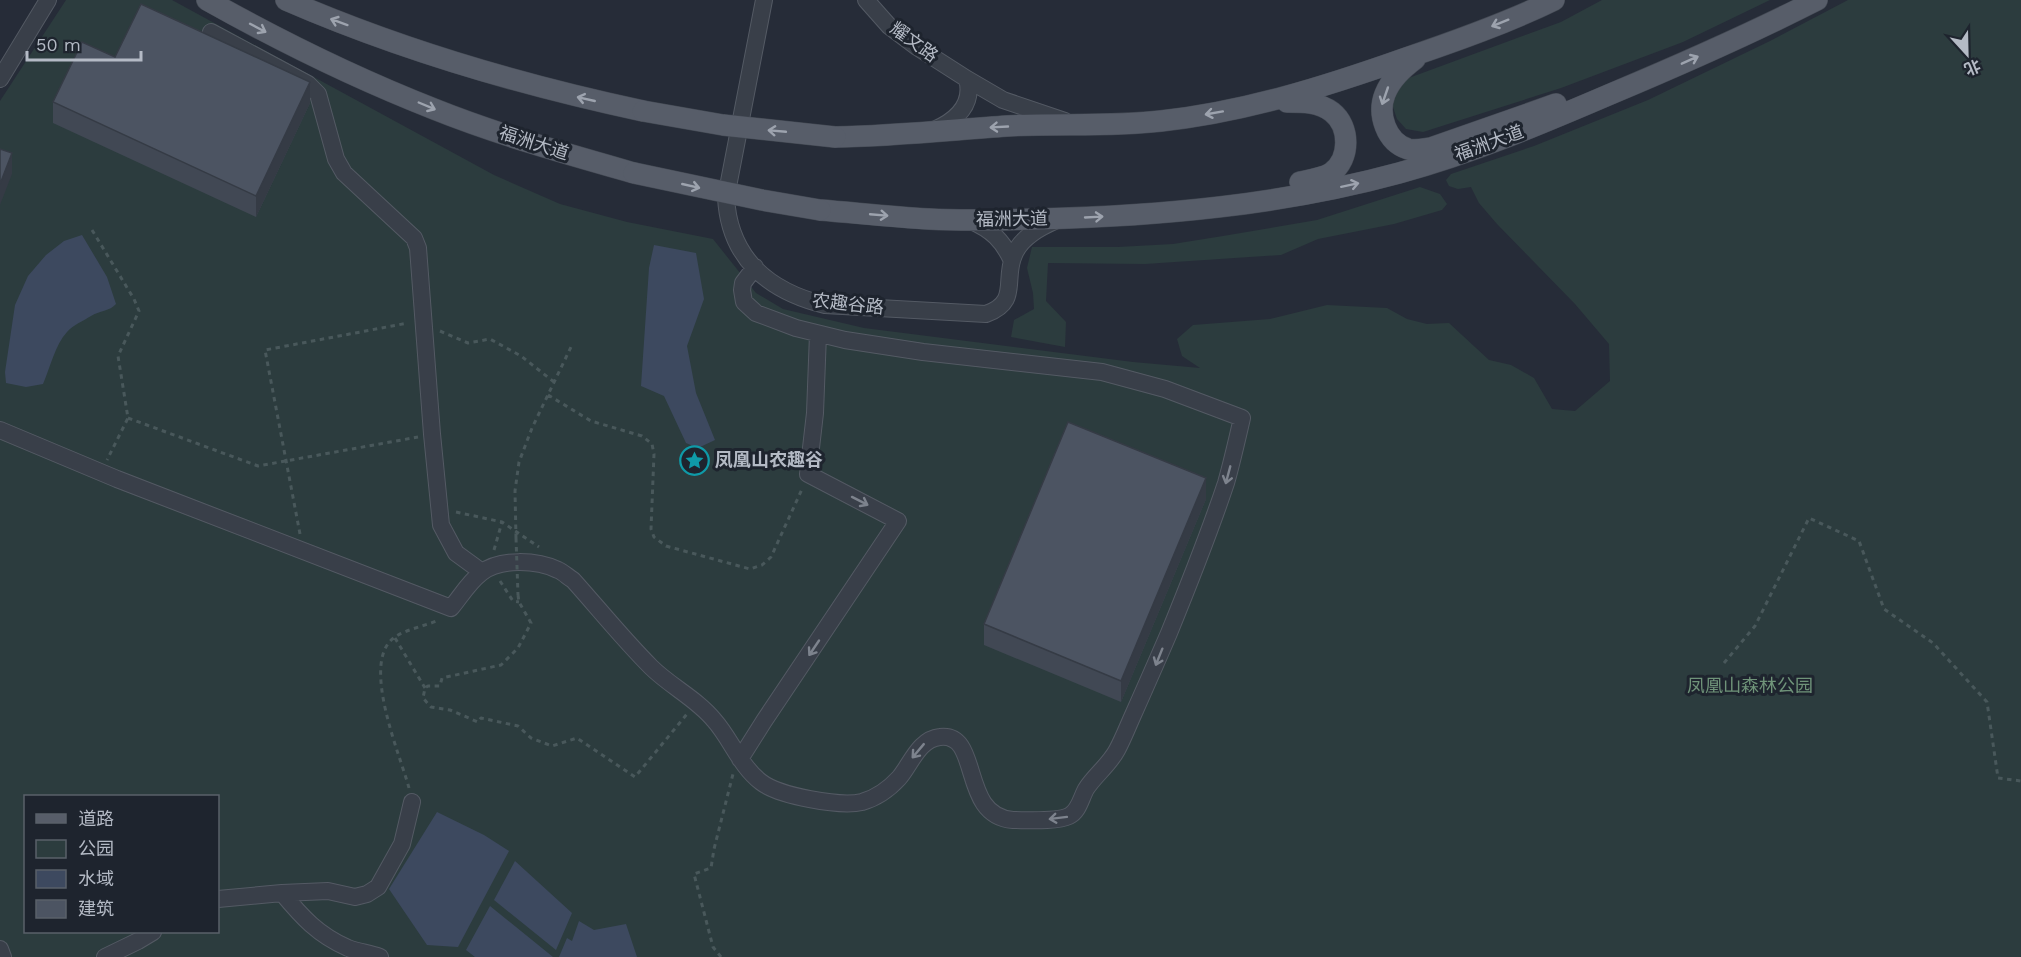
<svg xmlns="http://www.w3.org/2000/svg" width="2021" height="957" font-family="'Work Sans','Noto Sans SC',sans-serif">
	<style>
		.green { fill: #2c3c3e; fill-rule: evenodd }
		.water { fill: #3d495f }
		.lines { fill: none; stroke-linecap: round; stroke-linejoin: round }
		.minor-casing { stroke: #545a64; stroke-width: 18 }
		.major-casing { stroke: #424852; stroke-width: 22 }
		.path { stroke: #49585b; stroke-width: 3; stroke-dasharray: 4.5 4.5; stroke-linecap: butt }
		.minor { stroke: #393f49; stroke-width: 16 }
		.major { stroke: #575d69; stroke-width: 21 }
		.major-bridge-casing { stroke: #424852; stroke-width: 22; stroke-linecap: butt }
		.path-bridge { stroke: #49585b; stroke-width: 3; stroke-dasharray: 4.5 4.5; stroke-linecap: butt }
		.major-bridge { stroke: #575d69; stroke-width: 21 }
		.wall { fill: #414854 }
		.shaded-wall { fill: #353b45 }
		.building { fill: #4c5462; stroke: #353b45; stroke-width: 1.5 }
		.oneway { stroke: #9da3ae }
		.oneway2 { stroke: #7d838d }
		.labels { text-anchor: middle; stroke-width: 6; stroke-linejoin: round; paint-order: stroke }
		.street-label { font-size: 18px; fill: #b4bac5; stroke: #1e242e }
		.poi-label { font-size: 18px; font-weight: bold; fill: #b4bac5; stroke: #1e242e; text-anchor: start }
		.park-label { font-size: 18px; fill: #6f9379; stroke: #1e242e }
	</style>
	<rect width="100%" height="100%" fill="#262c38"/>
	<path class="green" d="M66 0H172L494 175 560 204 627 222 713 239 756 293 783 309 864 328 1133 362 1200 368 1182 356 1177 339 1193 325 1270 319 1327 305 1387 308 1407 319 1427 324 1449 323 1489 360 1511 365 1534 378 1552 409 1575 411 1610 381 1609 344 1575 304 1497 224 1479 203 1471 187 1458 189 1449 186 1446 180 1451 174 1534 146 1648 100 1770 41 1848 0H2021V957H0V101ZM26 796H218V932H26Z
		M1602 0H1770L1683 42 1561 88 1423 132 1406 129 1397 119 1392 104 1396 89 1406 79 1561 22Z
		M1420 187 1440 194 1447 204 1442 210 1394 224 1318 239 1281 255 1145 264 1048 263 1046 301 1066 322 1065 347 1011 337 1014 320 1034 309 1033 293 1027 268 1032 247H1118L1173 244 1223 236 1317 220Z"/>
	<path class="water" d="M82 235 107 277 116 304C110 311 99 311 91 316 83 321 73 325 67 332 55 345 50 368 43 384L26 387 6 383 5 372 15 305 28 276 46 255 64 241Z
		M654 245 696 253 704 299 687 346 696 393 715 440 698 448 686 443 664 396 641 386 649 268Z
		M437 812 484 835 509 851 458 947 427 945 389 889Z
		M515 861 572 913 556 950 494 900Z
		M490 906 553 957H475L466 950Z
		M579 921 594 930 626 924 637 957H559L567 938 572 941Z"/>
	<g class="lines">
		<defs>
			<path id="minor" d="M764 0 726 197C729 258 768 291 825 305L986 314C1020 302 1003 280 1014 255 1021 237 1041 227 1057 220
				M866 0 889 26 917 47 967 79 1003 100 1065 121
				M211 32 308 84 318 94 336 159 344 173 414 238 418 248 432 434 441 525 456 553 482 572
				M0 79 48 0
				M934 130C957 120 974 104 967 79
				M971 221C992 230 1003 241 1012 261
				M0 430 117 479 451 608C461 596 469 582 481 573 500 558 537 560 558 570 563 572 568 577 573 580 599 609 623 639 651 667 670 686 697 699 714 720 731 739 740 766 761 782 779 796 840 807 862 802 876 798 889 789 899 778 911 764 919 739 940 737 982 732 959 816 1013 820 1026 820 1057 822 1069 816 1079 811 1081 798 1086 789 1095 775 1109 765 1117 750 1123 739 1128 726 1133 715 1145 688 1157 661 1169 633 1189 584 1209 534 1226 483 1232 462 1237 440 1242 418L1165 389 1102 372 923 352 845 340 796 328 756 313 744 302 742 290 743 283 755 267
				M740 759 764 721 898 521 808 474 815 413 818 334
				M282 893 328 891 355 897 367 894 378 887 402 844 412 802
				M218 899 282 893C302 917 318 935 348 948 358 952 369 953 380 957
				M0 949 3 957
				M105 957 138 941 153 932"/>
			<path id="major" d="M207 0C280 41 355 78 434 109 499 135 567 154 634 173
				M286 0C401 50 521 85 643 111
				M1415 59C1402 69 1391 79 1385 94 1377 114 1386 142 1408 149 1415 151 1423 149 1431 148L1556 104
				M1287 102C1303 102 1319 102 1332 112 1350 126 1351 159 1331 173 1323 178 1310 180 1300 182
				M835 137C893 136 950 130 1007 126 1058 123 1110 127 1161 121 1245 112 1327 86 1406 58 1456 41 1507 23 1554 0
				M820 210C857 213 893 217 929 219 966 221 1002 220 1038 219 1159 216 1282 205 1399 173 1473 153 1543 123 1613 93 1682 64 1750 34 1817 0"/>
		</defs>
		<use href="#minor" class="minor-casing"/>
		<use href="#major" class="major-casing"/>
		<path class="path" d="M92 230 134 299 139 311 118 356 128 418 107 460
			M440 331 468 343 490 339 521 356 554 382
			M548 395 591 421 642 436 652 444 654 454 651 529 654 537 666 546 750 569 762 565 771 557 803 487
			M128 418 258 466 418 437
			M456 512 502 522 539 547
			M300 534 265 350 408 323
			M516 538 515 491 519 462 532 428 571 347
			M494 550 502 522
			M500 581 513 601 519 602
			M518 595 519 602 531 623 518 648 501 665 442 678 440 686H428L425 688 423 698 431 707 450 710 478 722 481 718 518 726 531 738 552 746 577 738 635 777 687 714
			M395 638 425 688
			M1724 663 1755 626 1809 518 1859 541 1884 609 1933 643 1987 702 1998 778 2021 781
			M409 788C401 757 359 661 395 637 407 629 425 626 439 620
			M721 957 713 947 694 874 711 868 714 849 733 774"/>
		<use href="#minor" class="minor"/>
		<use href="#major" class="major"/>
		<defs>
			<path id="major-bridge" d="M643 111 723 125 835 137
				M634 173 762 200 820 210"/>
		</defs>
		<use href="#major-bridge" class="major-bridge-casing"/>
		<path class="path-bridge" d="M516 538 518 595"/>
		<use href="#major-bridge" class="major-bridge"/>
	</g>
	<path class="wall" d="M115 57 310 103 256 217 53 123V102Z
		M1206 499 1121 702 984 645V624Z"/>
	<path class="shaded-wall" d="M310 82V103L256 217V196Z
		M12 153V174L0 205V184Z
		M1206 478V499L1121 702V681Z"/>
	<path class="building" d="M141 4 310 82 256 196 53 102 82 42 115 57Z
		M0 149 12 153 0 184Z
		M1068 422 1206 478 1121 681 984 624Z"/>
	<defs><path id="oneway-shaft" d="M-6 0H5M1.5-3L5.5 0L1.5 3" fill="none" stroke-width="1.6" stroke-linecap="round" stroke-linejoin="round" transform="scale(1.5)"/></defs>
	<g class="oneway">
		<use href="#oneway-shaft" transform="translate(339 22) rotate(-160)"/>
		<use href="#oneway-shaft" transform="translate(1500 23) rotate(158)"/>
		<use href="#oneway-shaft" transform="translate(258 28) rotate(28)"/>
		<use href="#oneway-shaft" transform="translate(1690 60) rotate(-24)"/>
		<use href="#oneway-shaft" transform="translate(1385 96) rotate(109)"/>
		<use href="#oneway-shaft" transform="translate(586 99) rotate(-167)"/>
		<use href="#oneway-shaft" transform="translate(427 106) rotate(23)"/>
		<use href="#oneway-shaft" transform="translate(1214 113) rotate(170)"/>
		<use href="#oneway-shaft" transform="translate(999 127) rotate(177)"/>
		<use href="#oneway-shaft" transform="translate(777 131) rotate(-175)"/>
		<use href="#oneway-shaft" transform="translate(1350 185) rotate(-12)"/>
		<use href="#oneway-shaft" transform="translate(691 186) rotate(13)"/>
		<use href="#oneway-shaft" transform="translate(879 215) rotate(5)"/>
		<use href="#oneway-shaft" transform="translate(1094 217) rotate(-3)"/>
	</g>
	<g class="oneway2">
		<use href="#oneway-shaft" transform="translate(1228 475) rotate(105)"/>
		<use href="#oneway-shaft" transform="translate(860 501) rotate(27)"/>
		<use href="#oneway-shaft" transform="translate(814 648) rotate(124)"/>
		<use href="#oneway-shaft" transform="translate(1159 657) rotate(112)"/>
		<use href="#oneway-shaft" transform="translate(918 751) rotate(130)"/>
		<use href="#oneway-shaft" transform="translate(1058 818) rotate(173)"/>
	</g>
	<defs>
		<symbol id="sight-ring" viewBox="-11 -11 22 22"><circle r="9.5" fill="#1e242e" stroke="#0f9aa8" stroke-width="1.5"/><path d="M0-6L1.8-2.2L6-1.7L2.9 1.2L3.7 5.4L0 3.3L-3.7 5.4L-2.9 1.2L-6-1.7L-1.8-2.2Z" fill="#0f9aa8"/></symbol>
	</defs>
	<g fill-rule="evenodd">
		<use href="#sight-ring" x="678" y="444" width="33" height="33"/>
	</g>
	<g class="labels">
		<g class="street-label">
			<text transform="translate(914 42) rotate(36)" y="6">耀文路</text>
			<text transform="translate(534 143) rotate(18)" y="6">福洲大道</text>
			<text transform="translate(1489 143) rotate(-20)" y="6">福洲大道</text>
			<text transform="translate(1012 219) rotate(-1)" y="6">福洲大道</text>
			<text transform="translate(848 304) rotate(6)" y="6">农趣谷路</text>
		</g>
		<g class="poi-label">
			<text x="715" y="466">凤凰山农趣谷</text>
		</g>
		<g class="park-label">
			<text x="1750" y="692">凤凰山森林公园</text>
		</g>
	</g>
	<rect x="24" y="795" width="195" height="138" fill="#1e242e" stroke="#5a606a" stroke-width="1.5"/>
	<rect x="36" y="814" width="30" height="9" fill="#575d69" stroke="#5a606a" stroke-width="1.5"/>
	<text x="78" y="825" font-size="18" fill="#b4bac5">道路</text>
	<rect x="36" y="840" width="30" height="18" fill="#2c3c3e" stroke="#5a606a" stroke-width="1.5"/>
	<text x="78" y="855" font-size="18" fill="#b4bac5">公园</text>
	<rect x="36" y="870" width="30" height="18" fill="#3d495f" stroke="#5a606a" stroke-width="1.5"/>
	<text x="78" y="885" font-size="18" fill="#b4bac5">水域</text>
	<rect x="36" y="900" width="30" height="18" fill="#4c5462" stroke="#5a606a" stroke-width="1.5"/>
	<text x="78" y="915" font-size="18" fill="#b4bac5">建筑</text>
	<g transform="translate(1967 54) rotate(158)" stroke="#1e242e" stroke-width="4.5" paint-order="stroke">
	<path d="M0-4.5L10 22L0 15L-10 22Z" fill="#b4bac5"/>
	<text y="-9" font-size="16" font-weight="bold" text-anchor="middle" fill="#b4bac5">北</text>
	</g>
	<path d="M27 51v9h114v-9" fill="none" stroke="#b4bac5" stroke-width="3"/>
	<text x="36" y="51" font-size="18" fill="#b4bac5" stroke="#1e242e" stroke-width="4.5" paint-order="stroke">50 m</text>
</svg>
